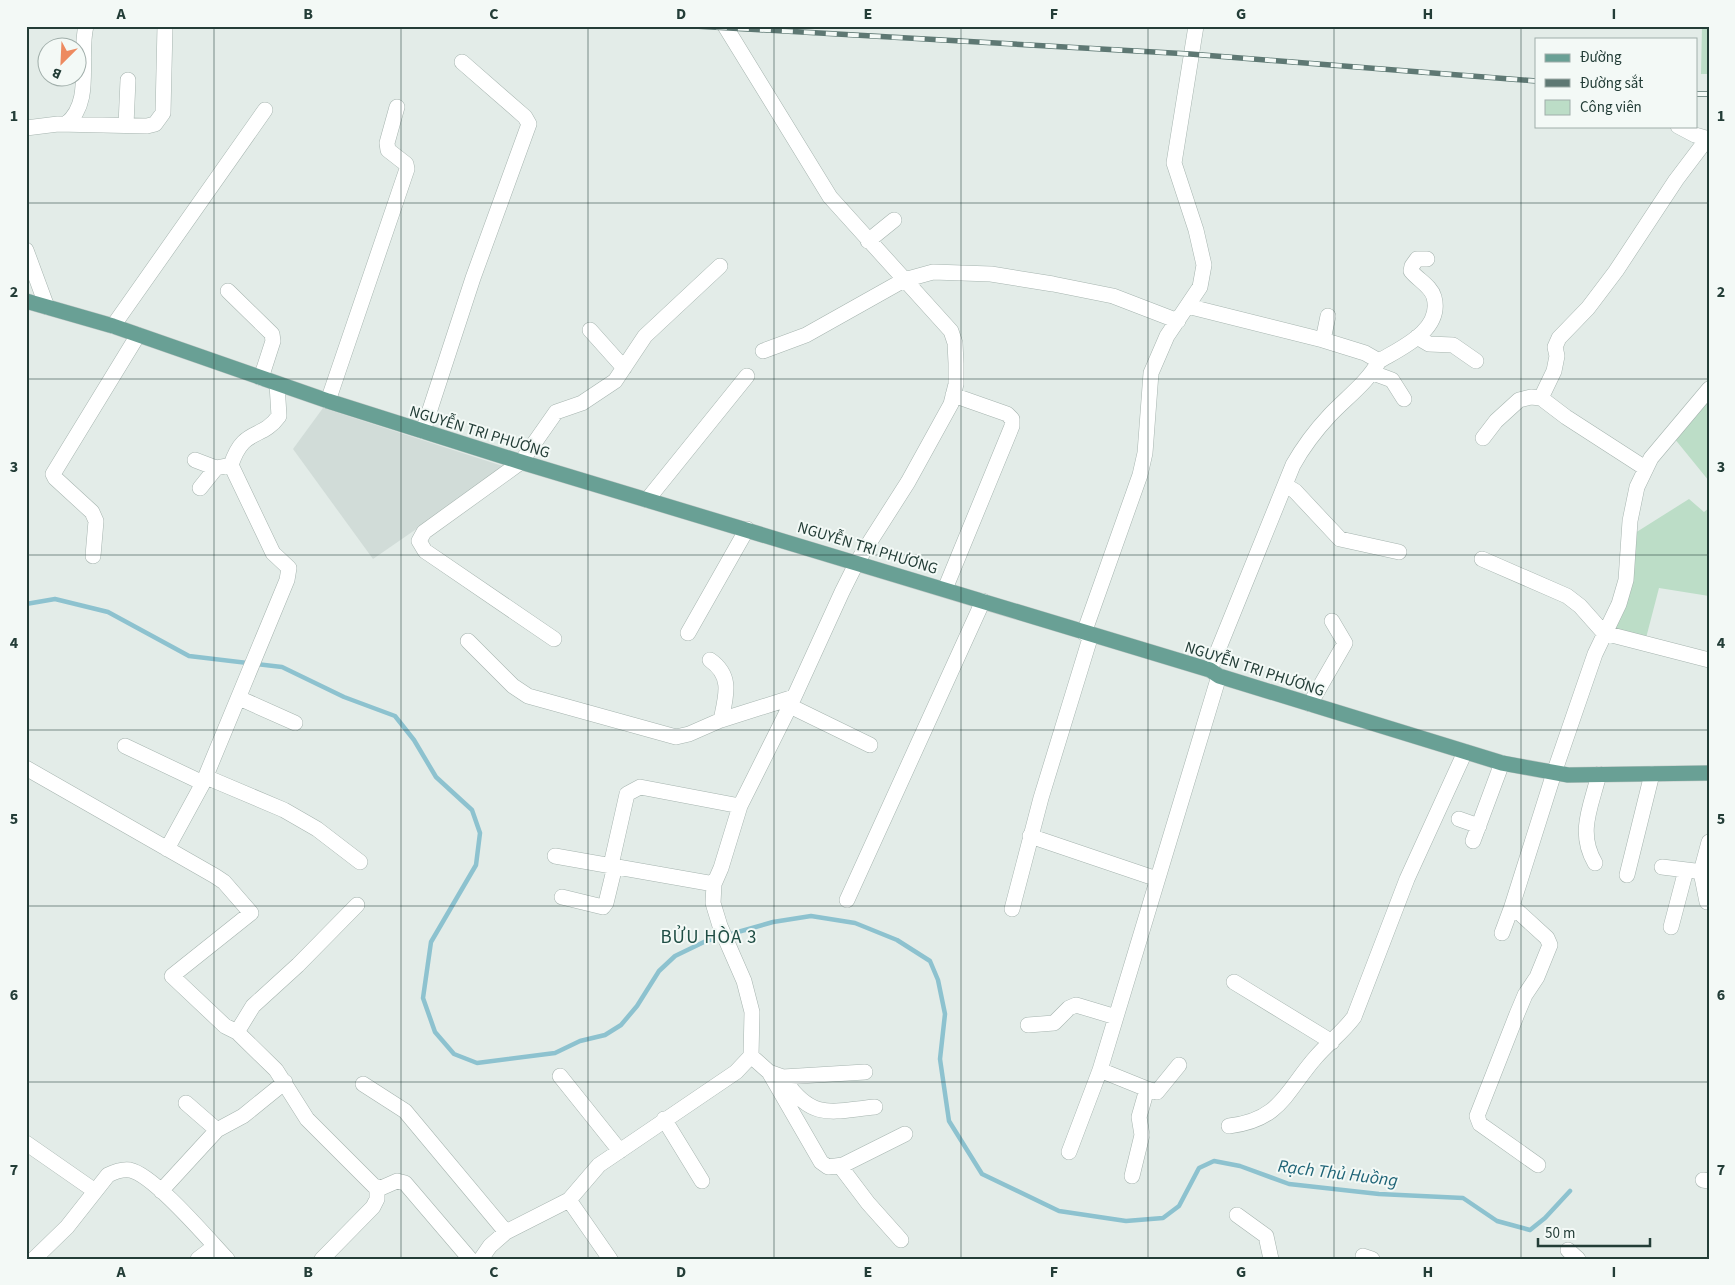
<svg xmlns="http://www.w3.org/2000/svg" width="1735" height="1285" font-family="'Source Sans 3',sans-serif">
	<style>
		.built { fill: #d1dcd8 }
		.green { fill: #bcddc7 }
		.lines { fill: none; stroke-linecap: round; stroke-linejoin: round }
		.stream { stroke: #8dc2cf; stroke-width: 4.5 }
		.minor-casing { stroke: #a6b4af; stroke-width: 16 }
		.major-casing { stroke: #c1c9c7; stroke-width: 16 }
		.minor { stroke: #fff; stroke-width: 15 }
		.major { stroke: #69a095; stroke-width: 15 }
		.rail-casing { stroke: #5e7873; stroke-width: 5.5 }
		.rail { stroke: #f3f9f6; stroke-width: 4; stroke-dasharray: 11; stroke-linecap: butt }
		.grid { fill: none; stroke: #233d37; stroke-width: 1; stroke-opacity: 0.55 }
		.labels { text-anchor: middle; stroke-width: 4; stroke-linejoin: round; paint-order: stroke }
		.street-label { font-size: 16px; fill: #233d37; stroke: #f3f9f6 }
		.water-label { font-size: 18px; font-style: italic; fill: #1f6477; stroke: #f3f9f6 }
		.quarter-label { font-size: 19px; letter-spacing: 1px; fill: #204e45; stroke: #f3f9f6 }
		.neatline { fill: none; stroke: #233d37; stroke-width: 2 }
		.grid-label { font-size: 16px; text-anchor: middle; font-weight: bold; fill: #233d37 }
	</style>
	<rect width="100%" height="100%" fill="#e3ece8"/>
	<path class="built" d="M323 408 506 467 373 559 293 449Z"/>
	<path class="green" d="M1702 26H1709V74H1701Z
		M1709 397V481L1674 438Z
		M1689 499 1704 512 1709 508V596L1659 588 1646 638 1611 629 1635 533Z"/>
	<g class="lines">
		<path class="stream" d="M26 604 55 599 108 612 189 656 282 667 344 697 395 716 414 740 436 777 472 810 480 833 476 865 431 942 423 998 435 1032 454 1054 477 1063 555 1053 580 1041 605 1035 621 1025 637 1006 659 971 675 956 706 941 773 922 811 916 855 923 897 940 930 961 938 980 945 1014 940 1059 949 1121 982 1174 1059 1211 1126 1221 1163 1218 1179 1206 1199 1168 1214 1161 1240 1166 1289 1184 1379 1194 1463 1198 1497 1221 1530 1230 1545 1218 1570 1191"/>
		<defs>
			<path id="minor" d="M66 124C94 102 78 57 86 26
				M126 125 128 80
				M1678 126 1695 135 1709 139
				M26 128 58 124 147 126 155 124 163 113 165 26
				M868 241 894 220
				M26 250 47 307
				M228 291 272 334 273 341 261 378
				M1187 306 1323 340 1365 353 1379 361C1401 348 1443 330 1434 297 1431 286 1418 280 1411 271L1412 266 1417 259H1427
				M113 326 265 110
				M590 330 624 368
				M1417 337 1429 344 1453 345 1476 361
				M1323 340 1328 316
				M763 351 806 335 904 280 933 272 991 274 1053 284 1113 296 1178 321
				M1373 373 1392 380 1404 399
				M1541 398 1554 371 1557 356 1555 347 1559 338 1588 308 1616 271 1676 180 1707 139
				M328 401 407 169 406 164 388 150 387 143 397 107
				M423 431 473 278 529 124 525 117 462 62
				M1483 438 1496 421 1519 400 1531 397 1541 398 1566 417 1645 468
				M195 460 216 468 231 465
				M1285 485 1295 491 1340 539 1399 552
				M200 488 216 468
				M647 500 747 376
				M93 556 96 521 92 512 55 478 53 474 138 335
				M1482 559 1567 596 1580 606 1604 633 1709 660
				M945 589 1012 426V419L1007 414 953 395
				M688 633 747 529
				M1084 633 1140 475 1145 453 1151 373 1167 336 1200 287 1204 265 1196 230 1174 163 1196 26
				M554 639 425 551 419 541 424 532 521 462 556 412 582 403 615 381 645 336 720 266
				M468 641 513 686 528 696 676 737 689 734 721 720 794 697
				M710 660C733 676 726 696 721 720
				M1210 670 1293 465C1303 447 1316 430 1330 415 1347 397 1368 382 1379 361
				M239 698 295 723
				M1310 704 1345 643 1332 621
				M790 706 870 745
				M125 746 203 783
				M26 768 215 876 224 882 251 913 172 976 225 1026 237 1032
				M206 777 284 810 317 829 360 862
				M1459 819 1479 826
				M1030 836 1157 879
				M1473 841 1502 763
				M167 849 203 783 287 580 289 568 273 553 231 465C244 426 261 441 279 416L277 384
				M555 856 714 884
				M1595 863C1577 832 1591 807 1599 774
				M611 865 627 794 640 787 740 806
				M1662 867 1695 871
				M1627 875 1652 774
				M562 897 603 907 606 903 615 866
				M847 900 983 601
				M1707 902 1701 872 1709 842
				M357 905 298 965 253 1006 237 1032 276 1070 307 1119 374 1186 381 1188 397 1181 405 1183 470 1259
				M1012 909 1041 798 1091 635
				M1671 927 1686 870
				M1502 933 1512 906
				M1234 982 1332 1042
				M1028 1025 1054 1023 1069 1008 1076 1005 1116 1017
				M751 1056 769 1072 783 1077 865 1072
				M1100 1070 1147 1089 1139 1117 1142 1135 1132 1176
				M769 1072 821 1162 828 1167 843 1165 905 1134
				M560 1076 620 1151
				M786 1082C813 1121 833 1111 875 1107
				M363 1084 405 1111 506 1232
				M1147 1089 1157 1092 1179 1065
				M186 1103 217 1130
				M664 1119 702 1181
				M1229 1126C1281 1120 1286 1091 1316 1057 1328 1043 1343 1032 1354 1017L1407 879 1465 752
				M26 1143 95 1191
				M1069 1152 1100 1070 1219 676
				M1538 1165 1480 1124 1477 1116 1517 1014 1525 995 1537 977 1550 945 1547 938 1512 906 1554 773 1595 654 1619 604 1626 580 1630 521 1637 487 1651 458 1709 389
				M840 1166 868 1203 901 1240
				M1703 1180 1709 1181
				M161 1191 217 1130 243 1116 285 1082
				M569 1200 610 1259
				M1237 1215 1266 1236 1271 1259
				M1568 1250 1578 1259
				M1363 1256 1372 1259
				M34 1259 67 1227 108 1175C114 1172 123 1169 130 1170 154 1175 208 1239 227 1259
				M198 1259 215 1246
				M322 1259 373 1207 377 1199V1187
				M481 1259 490 1246 506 1232 569 1200 599 1165 736 1072 751 1056 752 1012 744 981 720 926 713 903 714 884 721 868 740 806 790 706 842 592 857 562 908 482 951 404 956 384V363L955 343 951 331 830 197 725 26"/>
			<path id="major" d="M26 301 113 326 328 401 521 462 1210 670 1219 676 1502 763 1568 775 1709 773"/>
		</defs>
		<use href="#minor" class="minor-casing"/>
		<use href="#major" class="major-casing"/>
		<use href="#minor" class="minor"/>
		<use href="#major" class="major"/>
		<defs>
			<path id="rail" d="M694 26 1190 54 1536 81
				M1696 94H1709"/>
		</defs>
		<use href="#rail" class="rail-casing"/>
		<use href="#rail" class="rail"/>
	</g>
	<path class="grid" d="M214 26V1259M401 26V1259M588 26V1259M774 26V1259M961 26V1259M1148 26V1259M1334 26V1259M1521 26V1259M26 203H1709M26 379H1709M26 555H1709M26 730H1709M26 906H1709M26 1082H1709"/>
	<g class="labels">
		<g class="street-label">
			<text transform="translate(480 431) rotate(17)" y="6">NGUYỄN TRI PHƯƠNG</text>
			<text transform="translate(868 547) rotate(17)" y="6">NGUYỄN TRI PHƯƠNG</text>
			<text transform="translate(1255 668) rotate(18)" y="6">NGUYỄN TRI PHƯƠNG</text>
		</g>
		<g class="water-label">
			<text transform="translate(1338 1173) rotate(7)" y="6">Rạch Thủ Huồng</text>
		</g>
		<g class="quarter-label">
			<text x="709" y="943">BỬU HÒA 3</text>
		</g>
	</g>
	<rect width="1735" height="1285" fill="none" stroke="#f3f9f6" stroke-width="55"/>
	<rect x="1535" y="38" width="162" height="90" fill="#f3f9f6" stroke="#a0aeaa"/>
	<rect x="1545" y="54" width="25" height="8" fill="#69a095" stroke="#a0aeaa"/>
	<text x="1580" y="62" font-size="15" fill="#233d37">Đường</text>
	<rect x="1545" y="79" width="25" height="8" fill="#5e7873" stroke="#a0aeaa"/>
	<text x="1580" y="88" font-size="15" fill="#233d37">Đường sắt</text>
	<rect x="1545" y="100" width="25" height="15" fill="#bcddc7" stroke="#a0aeaa"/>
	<text x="1580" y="112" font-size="15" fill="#233d37">Công viên</text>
	<g transform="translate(62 62) rotate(204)"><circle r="24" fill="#f3f9f6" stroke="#a0aeaa"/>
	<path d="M0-4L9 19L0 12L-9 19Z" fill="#ed8a60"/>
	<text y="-8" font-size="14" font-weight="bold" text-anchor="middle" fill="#233d37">B</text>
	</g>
	<path d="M1538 1238v8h112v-8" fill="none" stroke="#233d37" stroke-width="2.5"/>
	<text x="1545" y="1238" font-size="15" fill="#233d37" stroke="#f3f9f6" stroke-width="4" paint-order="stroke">50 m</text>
	<rect x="28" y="28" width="1680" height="1230" class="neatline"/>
	<g class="grid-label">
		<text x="121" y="19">A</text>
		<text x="308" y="19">B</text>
		<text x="494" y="19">C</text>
		<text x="681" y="19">D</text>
		<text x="868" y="19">E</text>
		<text x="1054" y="19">F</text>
		<text x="1241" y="19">G</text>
		<text x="1428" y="19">H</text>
		<text x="1614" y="19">I</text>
		<text x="14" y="121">1</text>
		<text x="1721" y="121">1</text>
		<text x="14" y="297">2</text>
		<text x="1721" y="297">2</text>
		<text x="14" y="472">3</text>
		<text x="1721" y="472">3</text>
		<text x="14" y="648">4</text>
		<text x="1721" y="648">4</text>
		<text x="14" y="824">5</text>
		<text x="1721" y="824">5</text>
		<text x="14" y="1000">6</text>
		<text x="1721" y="1000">6</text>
		<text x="14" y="1175">7</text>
		<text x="1721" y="1175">7</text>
		<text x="121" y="1277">A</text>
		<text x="308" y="1277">B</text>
		<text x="494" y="1277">C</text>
		<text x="681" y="1277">D</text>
		<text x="868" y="1277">E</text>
		<text x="1054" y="1277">F</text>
		<text x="1241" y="1277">G</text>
		<text x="1428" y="1277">H</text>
		<text x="1614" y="1277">I</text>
	</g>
</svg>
